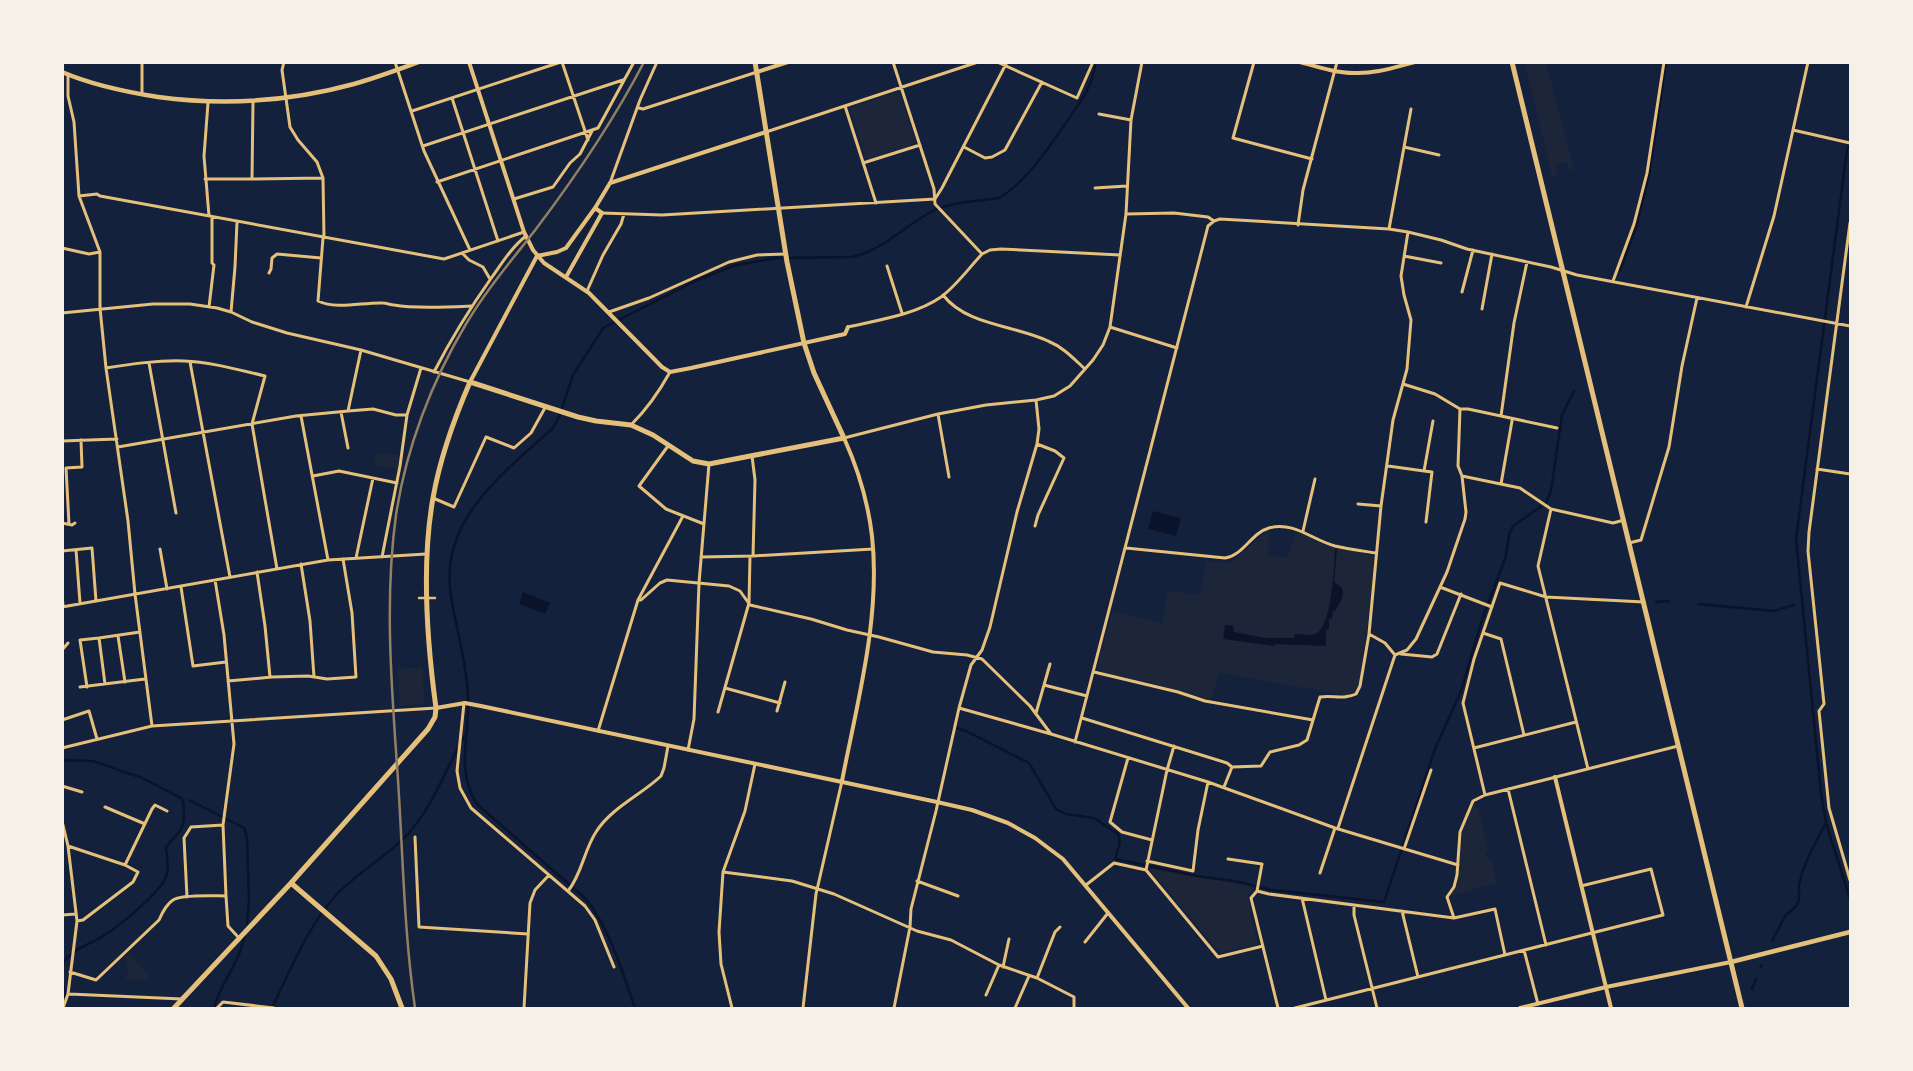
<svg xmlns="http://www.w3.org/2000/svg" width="1913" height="1071" font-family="'DM Sans',sans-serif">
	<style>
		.green { fill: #1d2539 }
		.water { fill: #0b132b }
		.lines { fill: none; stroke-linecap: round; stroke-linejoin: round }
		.stream { stroke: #0b132b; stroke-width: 2.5 }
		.pedestrian { stroke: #e5c07b; stroke-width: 2.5 }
		.minor { stroke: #e5c07b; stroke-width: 3 }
		.tertiary { stroke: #e5c07b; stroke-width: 4 }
		.secondary { stroke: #e5c07b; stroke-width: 4.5 }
		.primary { stroke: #e5c07b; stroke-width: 5 }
		.rail { stroke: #918062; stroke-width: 2.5 }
	</style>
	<rect width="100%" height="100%" fill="#14213d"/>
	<path class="green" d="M1525 63H1546L1574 169 1569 171 1567 162 1555 165 1558 175 1552 176Z
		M897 92 900 94 915 141 914 144 868 159 865 157 850 110 851 107Z
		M377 453 398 455V469L374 465Z
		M1269 532 1268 556 1287 557 1297 532 1306 535 1321 544 1372 555 1374 558 1367 632 1358 685 1355 692 1348 696 1220 673 1211 700 1148 682 1101 672 1097 667 1112 611 1162 623 1168 591 1201 595 1206 561 1230 563 1262 535Z
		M423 667 424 703 400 706 398 669Z
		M1475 804V808L1478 807 1479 810 1488 851 1485 853 1486 857 1492 860 1497 883 1451 896 1456 887 1459 875 1462 833 1470 811Z
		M1151 868 1253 887 1247 896 1258 944 1220 953 1150 870Z
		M129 953 150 976 148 980 125 979 129 969 127 967 125 958Z"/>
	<path class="water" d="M1153 511 1181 518 1176 536 1148 529Z
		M1335 549H1337L1334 582 1341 587C1346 597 1339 603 1335 611H1333L1332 619H1329V629L1326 630V646L1275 644 1274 646 1223 639 1225 625 1233 626 1234 632 1266 638H1294L1295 634C1301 634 1309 636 1315 634 1332 629 1334 565 1335 549Z
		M523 592 550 603 545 614 519 604Z"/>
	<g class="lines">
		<path class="stream" d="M1850 143 1847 150 1796 539 1821 793 1826 823 1850 899
			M1620 271 1637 224 1649 175 1666 62
			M1656 602 1669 601
			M1698 604 1774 611 1794 605
			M957 728 966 731 1029 763 1056 809 1066 814 1094 818 1118 834 1120 843 1115 859 1197 876 1235 881 1272 890 1384 902 1435 749 1461 691 1482 620 1506 556 1509 535 1513 526 1546 503 1551 491 1562 415 1574 391
			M62 760 93 761 142 778 181 798C184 802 184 808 184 813 184 833 176 833 166 847 167 856 169 866 167 874 164 890 118 927 103 936 89 945 71 949 62 965
			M189 800 244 828 247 837 249 902 247 924
			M1772 941 1785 916 1796 906 1799 900V885L1802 873 1810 853 1826 823
			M1760 968 1762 965
			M62 979 65 994 62 999
			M1752 989 1756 979
			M214 1008C220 983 240 963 244 937
			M272 1008C291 969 308 925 338 893 361 869 392 854 413 828 436 800 448 763 467 732
			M635 1008C622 971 611 932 587 900L477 804C455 771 470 734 468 697 467 660 454 624 450 588 443 516 506 471 553 428L559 417 573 375 603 328 697 280 736 265 777 258 851 257C881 252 904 226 931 212 948 202 979 201 999 198 1027 182 1054 140 1072 114 1078 105 1084 98 1088 88 1092 80 1094 71 1096 62"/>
		<path class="pedestrian" d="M419 598H435"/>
		<path class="minor" d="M284 62 282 70 290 127 298 140 317 162 323 178 324 238
			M395 62 424 151 470 250
			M562 62 588 140
			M893 62 934 189 935 204 982 254
			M997 62 1077 98 1093 62
			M1254 62 1233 138 1312 159
			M68 74V96L74 122 79 196 100 252V308L106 368 128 521 135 594 152 726
			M142 94V62
			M452 98 498 241
			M208 103 204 156 209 216
			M845 106 876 203
			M639 108 643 109 757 72
			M412 111 561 62
			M1099 114 1131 120
			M1793 130 1850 143
			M766 132 978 62
			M423 146 623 80
			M964 147 985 158 992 157 1005 150 1042 82
			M1404 147 1439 155
			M863 163 920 145
			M205 179H252L253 102
			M252 179 323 178
			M437 182 598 128 634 62
			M610 183 640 100 657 62
			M1095 188 1127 186
			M79 196 97 194 100 196 444 259 524 232
			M514 199 553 187 570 163 580 154 592 131
			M602 213 662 215 935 199 942 188 1007 62
			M1126 214 1174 213 1208 217 1214 221
			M1850 223 1809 532 1808 551 1824 704 1819 711 1829 808 1850 880
			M1298 225 1303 190 1337 62
			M1389 229 1411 109
			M323 238 318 301C337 310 363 302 383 303 387 303 390 305 394 305 415 309 450 307 471 306
			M62 248 89 254 100 252
			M462 253 469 260 483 267 490 279
			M1404 256 1441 263
			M887 266 902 313
			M269 273 271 269 272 258 277 254 321 258
			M1613 281 1634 224 1647 173 1664 62
			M587 291 603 255 621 224 624 214
			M1462 292 1473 250
			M943 295C967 326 1015 325 1048 341 1063 347 1074 359 1085 369
			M209 307 214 265 212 263V217
			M1746 307 1774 216 1808 62
			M1482 309 1492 254
			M231 312 235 267 237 222
			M609 312 649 298 729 262 757 255 786 254
			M62 313 153 304H190L217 308 231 312 252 322 287 333 361 350 470 382
			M848 327C878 320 915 315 941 297 956 286 969 268 982 254L990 250 1001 249 1120 255
			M1110 327 1177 348
			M190 362 230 577
			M149 363 176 513
			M106 368C132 364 158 360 184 361 211 362 239 370 265 376L252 424 277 569
			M434 372C451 339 470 308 492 277 502 263 512 247 526 236
			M1403 384 1435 394 1460 409H1468L1501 416 1514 323 1527 262
			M348 411 373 409 396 415H407
			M341 412 348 448
			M938 414 949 477
			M301 416 328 560
			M1501 416 1557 428
			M631 425C647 409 659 392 670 372
			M844 438 938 414 986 405 1036 400 1054 396 1070 386 1093 360 1103 345 1110 327 1126 214 1131 120 1142 62
			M62 441 117 439
			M668 446 639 486 666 509 704 524
			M118 447 296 416 348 411 361 350
			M752 456 755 480 753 556
			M1388 466 1424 471 1433 421
			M1817 469 1850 474
			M1424 471 1432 472 1426 522
			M313 476 339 471 397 483
			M1462 476 1520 488 1551 509 1613 523 1624 520
			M1501 484 1512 421
			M433 498 454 507 486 437 514 448 531 433 546 406
			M1358 504 1381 506
			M1551 509 1538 566 1588 769
			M62 523 72 525 75 523
			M69 524 66 468 82 467 81 440
			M1035 526 1038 515 1064 458 1055 451 1037 444
			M1303 531 1315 479
			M1629 543 1641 540 1669 447 1682 366 1697 298
			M1126 548 1225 558C1244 555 1251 533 1269 528 1294 521 1312 540 1335 546 1348 549 1363 551 1376 553
			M160 549 167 589
			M76 550 80 603
			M62 551 92 548 96 601
			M382 557 400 466 407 415 421 368
			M701 557 753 556 873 549
			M356 558 373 478
			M301 564 310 621 314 677
			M257 572 265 626 270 677
			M215 580 224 635 234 744 223 825
			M181 587 193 666 226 662
			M1440 587 1492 607
			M62 595 63 606
			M638 600H641L660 583 667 580 729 586 740 591 750 605 811 619 847 630 879 637 933 652 967 655 982 659 1030 706 1051 734
			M62 607 328 560 426 554
			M1483 633 1501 639 1524 735
			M1369 634 1385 643 1395 655
			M118 636 125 682
			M62 650 68 643
			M1401 654 1432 657 1437 654 1461 594
			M1395 655 1407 650 1416 639 1447 572 1465 519 1466 512 1462 476 1458 466 1460 409
			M1094 672 1178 692 1205 701 1313 720
			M228 681 272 677 308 676 327 679 356 677 352 613 343 559
			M105 684 99 638 140 632
			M1044 685 1087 696
			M80 687 145 679
			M87 687 80 640 99 638
			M725 688 780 703
			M464 703 457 771 460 788 471 808 585 906 595 920 614 967
			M959 708 1051 734 1208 782 1335 828 1458 865
			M777 711 785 682
			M718 712 749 603 750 556
			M1036 713 1050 664
			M1082 718 1227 763 1232 767
			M62 720 89 711 97 739
			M598 731 638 600 683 516
			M1075 742 1208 226 1214 221 1220 219 1389 229 1408 232 1441 240 1467 249 1551 267 1577 275 1850 326
			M62 748 152 726 436 708
			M1474 748 1576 722
			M688 750 694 719 699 583 709 464
			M1128 758 1110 822 1122 832 1152 840
			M62 786 82 792
			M1224 787 1232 767 1261 766 1270 752 1299 745 1307 740 1320 697C1333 695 1343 700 1356 694L1360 686 1369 634 1381 506 1393 420 1407 369 1411 320 1404 295 1401 276 1408 232
			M1508 789 1546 945
			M1485 795 1463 703 1474 659 1500 583 1546 597 1644 602
			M105 807 145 824
			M62 821 68 846 77 921 68 994 63 1008
			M1338 828 1395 655
			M415 837 419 927 528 934
			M68 846 125 865 138 872 133 882 83 920 77 921
			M1404 849 1431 770
			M1228 859 1262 864 1257 891
			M1147 861 1193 871 1198 830 1208 782
			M125 865 152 809 155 805 167 811
			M1146 870 1167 770 1174 746
			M723 872 792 881 834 894 917 931 951 940 999 965 1037 978 1074 997V1008
			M1320 873 1335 828
			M917 881 958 896
			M1086 885 1114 863 1146 870 1218 957 1263 946
			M568 891C582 874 584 850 596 832 611 808 641 795 661 776L664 768 668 746
			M187 897 184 838 191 827 223 825 226 896
			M1302 898 1326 1000
			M1354 905V915L1377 1008
			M1402 911 1418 977
			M62 915 76 914
			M1454 918 1495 909 1505 955
			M1085 942 1108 913
			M1524 950 1538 1004
			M1003 967 1009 939
			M70 972 96 980 159 920C162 913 167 904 173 900 182 894 214 896 226 896L228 926 239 938
			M1037 978 1055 932 1060 927
			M69 994 182 999
			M986 995 999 965
			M217 1008 223 1002 274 1008
			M524 1008 530 903 535 890 549 875
			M732 1008 721 964 719 932 723 872 745 811 755 764
			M803 1008 816 894 842 781
			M894 1008 910 927 911 909 936 811 959 708 971 665 982 650 990 627 1017 512 1037 444 1039 429 1036 400
			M1015 1008 1029 976
			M1278 1008 1251 898 1257 891 1269 894 1454 918 1447 897 1454 887 1457 875 1460 832 1473 801 1485 795 1678 746
			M1295 1008 1663 915 1651 869 1581 886"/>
		<path class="tertiary" d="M469 62 524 232 533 250 544 263 589 293 662 367 670 372 691 368 845 334 848 327
			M1300 62C1318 67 1336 73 1354 73 1375 74 1395 67 1415 62
			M757 72 788 62
			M595 208 610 183 766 132
			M470 382 537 256 557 252 566 248 595 208 602 213 566 277
			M436 708 465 703 481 706 937 802 972 810 1008 823 1035 838 1063 859 1188 1008
			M1555 777 1611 1008
			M842 781C857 703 881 617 872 536 868 502 858 469 844 438
			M1520 1008 1606 987 1731 962"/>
		<path class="secondary" d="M62 72C92 85 126 92 158 97 225 106 288 102 354 84 376 78 397 70 419 62
			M1731 962 1850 932"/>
		<path class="primary" d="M1512 62 1742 1008
			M291 883 376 956 391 979 402 1008
			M174 1008 291 883 428 729 435 717 436 708C427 642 421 565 433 498 440 458 454 419 470 382L578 417 596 421 631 425 653 435 693 461 709 464 844 438 814 373 804 343 787 262 755 62"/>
		<path class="rail" d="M415 1008C404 932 403 856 398 780 392 692 384 602 396 515 406 448 432 381 466 324 486 290 512 260 536 229 576 176 613 122 644 62"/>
	</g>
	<rect width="1913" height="1071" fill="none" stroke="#f6f1e7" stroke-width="128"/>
</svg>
